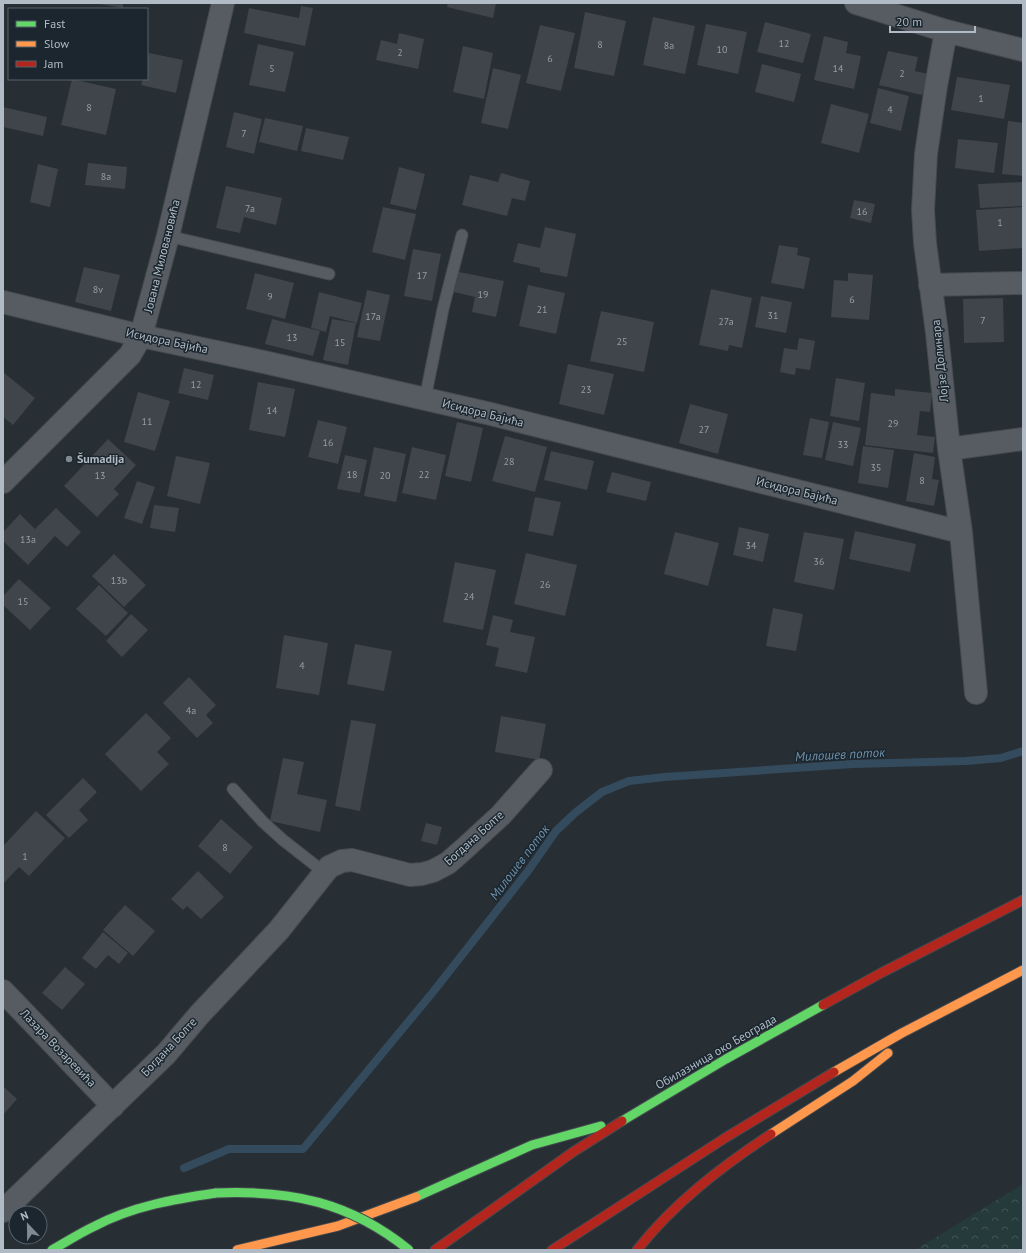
<svg xmlns="http://www.w3.org/2000/svg" width="1026" height="1253" font-family="'PT Sans',sans-serif">
	<style>
		.forest { fill: url(#forest-crowns) }
		.lines { fill: none; stroke-linecap: round; stroke-linejoin: round }
		.stream { stroke: #344b5d; stroke-width: 8 }
		.building { fill: #3f454a }
		.lane-casing { stroke: #454a4f; stroke-width: 13 }
		.street-casing { stroke: #454a4f; stroke-width: 24 }
		.fast-casing { stroke: #444a4f; stroke-width: 11 }
		.slow-casing { stroke: #444a4f; stroke-width: 11 }
		.jam-casing { stroke: #444a4f; stroke-width: 11 }
		.lane { stroke: #575c62; stroke-width: 11 }
		.street { stroke: #575c62; stroke-width: 22 }
		.fast { stroke: #63d668; stroke-width: 9 }
		.slow { stroke: #ff974d; stroke-width: 9 }
		.jam { stroke: #b3261e; stroke-width: 9 }
		.fast-bridge-casing { stroke: #444a4f; stroke-width: 11; stroke-linecap: butt }
		.fast-bridge { stroke: #63d668; stroke-width: 9 }
		.poi-dot { fill: #808a93; stroke: #1b262e; stroke-width: 1.5 }
		.labels { text-anchor: middle; stroke-width: 3; stroke-linejoin: round; paint-order: stroke }
		.number-label { font-size: 10px; fill: #949ea7 }
		.street-label { font-size: 12px; fill: #b0bbc6; stroke: #1b262e }
		.poi-label { font-size: 12px; font-weight: bold; fill: #b0bbc6; stroke: #1b262e; text-anchor: start }
		.water-label { font-size: 13px; font-style: italic; fill: #7091aa; stroke: #1b262e }
	</style>
	<defs>
		<pattern id="forest-crowns" width="20" height="18" patternUnits="userSpaceOnUse"><rect width="20" height="18" fill="#253a3a"/><path d="M2 6a3 3 0 1 1 6 0M12 15a3 3 0 1 1 6 0" fill="none" stroke="#425555"/></pattern>
	</defs>
	<rect width="100%" height="100%" fill="#272e34"/>
	<path class="forest" d="M1023 1184V1250H915Z"/>
	<g class="lines">
		<path class="stream" d="M184 1168 229 1149H303L433 992 528 871 556 831 575 813 602 792 629 781 665 777 853 764 966 761 1001 758 1023 751"/>
	</g>
	<path class="building" d="M93 3H123V8Z
		M448 3H496L493 18 447 7Z
		M301 6 313 8 305 46 244 33 249 8 299 18Z
		M585 12 626 21 614 76 574 68Z
		M653 17 695 26 685 74 643 65Z
		M765 22 811 34 803 63 757 52Z
		M706 24 747 32 738 74 697 65Z
		M540 25 575 33 561 91 526 83Z
		M399 33 424 39 418 69 376 60 381 40 397 44Z
		M824 36 848 42 846 53 861 56 854 89 814 80Z
		M258 44 294 52 285 92 249 85Z
		M463 46 493 53 484 99 453 92Z
		M888 51 918 57 915 71 928 74 922 95 879 85Z
		M149 53 183 60 176 93 141 85 143 79H147V61Z
		M762 64 801 74 794 102 755 92Z
		M493 68 521 75 508 129 481 123Z
		M957 77 1010 85 1004 119 951 110Z
		M72 79 116 89 106 135 61 125Z
		M878 88 909 96 901 131 870 123Z
		M831 104 869 114 859 153 821 143Z
		M3 107 47 117 43 136 3 127Z
		M234 112 262 119 254 154 226 147Z
		M265 118 303 126 297 151 259 142Z
		M1008 121 1023 123V176L1002 174Z
		M306 128 349 137 343 160 301 151Z
		M958 139 998 143 994 173 955 168Z
		M88 163 127 167 125 189 85 185Z
		M38 164 58 169 50 207 30 202Z
		M399 167 425 174 416 210 390 204Z
		M501 173 530 181 525 201 512 198 507 216 462 205 470 175 498 182Z
		M1023 182V206L980 208 978 184Z
		M226 186 282 198 276 225 244 217 240 233 216 228Z
		M854 200 875 204 871 223 850 218Z
		M383 207 416 214 405 260 372 252Z
		M1022 207 1023 248 979 251 976 210Z
		M545 227 576 234 567 277 540 272V268L513 262 518 243 540 248Z
		M779 245 798 248 797 255 810 258 804 289 771 283Z
		M413 249 441 254 432 301 404 296Z
		M84 267 120 275 111 311 75 302Z
		M459 272 504 281 496 317 472 312 475 297 454 292Z
		M255 273 294 283 285 319 246 309Z
		M848 273 873 275 869 320 831 317 834 280 848 281Z
		M528 285 565 293 556 334 519 326Z
		M711 289 752 298 742 348 729 345 728 351 699 345Z
		M367 290 390 295 380 341 357 337Z
		M319 292 362 303 357 323 330 316 326 332 311 328Z
		M761 296 792 302 786 333 755 327Z
		M1003 298 1004 342 964 343 963 299Z
		M601 311 654 322 644 372 590 361Z
		M272 319 320 331 313 356 265 344Z
		M332 319 356 323 348 365 323 360Z
		M799 338 815 341 810 370 796 368 795 375 780 372 784 348 797 350Z
		M568 364 614 374 604 415 559 404Z
		M184 368 214 375 208 400 178 393Z
		M3 372 35 398 13 425 3 417Z
		M836 378 865 383 859 421 830 416Z
		M258 382 295 389 285 437 249 430Z
		M895 389 932 393 930 412 920 411 917 435 935 437 933 453 865 445 871 393 895 396Z
		M138 392 170 401 155 451 124 442Z
		M690 404 728 414 718 454 679 443Z
		M810 418 829 422 822 458 803 455Z
		M318 420 347 427 338 464 308 457Z
		M457 422 483 428 471 482 445 476Z
		M833 422 861 428 853 466 825 460Z
		M505 436 547 447 535 492 492 481Z
		M108 439 136 465 114 489 119 494 97 517 64 486Z
		M863 446 894 450 888 488 858 483Z
		M374 447 406 454 396 502 364 496Z
		M412 447 446 455 436 500 402 493Z
		M551 451 594 461 587 490 544 480Z
		M914 453 935 457 932 479 939 480 934 506 906 501Z
		M345 455 367 460 360 493 337 489Z
		M176 456 210 463 200 504 167 496Z
		M612 472 651 482 646 501 606 492Z
		M137 481 155 487 142 524 124 518Z
		M535 497 561 502 553 536 528 531Z
		M154 505 179 508 175 532 150 528Z
		M56 508 81 532 67 547 55 536 28 565 3 541V532L20 514 35 529Z
		M739 527 769 534 763 562 733 555Z
		M855 531 916 544 910 572 849 559Z
		M675 532 719 543 708 586 664 574Z
		M804 532 844 539 834 590 794 582Z
		M526 553 577 565 565 616 514 604Z
		M114 554 146 585 124 607 92 576Z
		M455 562 496 570 483 630 443 622Z
		M19 579 51 608 30 630 3 605V596Z
		M99 585 128 613 106 636 76 609Z
		M773 608 803 614 796 651 766 646Z
		M131 614 148 630 122 657 106 641Z
		M493 615 513 620 510 632 535 637 527 673 495 666 499 648 486 645Z
		M284 635 328 643 319 695 276 688Z
		M355 644 392 651 384 691 347 684Z
		M189 677 216 705 206 715 213 723 197 738 163 703Z
		M146 713 171 738 157 752 169 764 141 791 105 754Z
		M501 716 546 724 539 760 495 752Z
		M351 720 376 724 360 811 335 806Z
		M283 758 304 762 297 794 327 800 320 832 270 821Z
		M83 778 97 792 79 810 88 820 69 838 46 815Z
		M36 811 65 838 29 876 19 867 3 884V846Z
		M221 819 253 847 230 874 198 846Z
		M426 823 442 827 437 845 421 841Z
		M198 871 224 897 201 919 187 906 183 910 171 899Z
		M125 905 155 931 133 956 103 930Z
		M103 932 128 953 119 964 108 955 96 969 82 958Z
		M65 967 85 984 62 1010 42 993Z
		M3 1086 17 1099 3 1115Z"/>
	<g class="lines">
		<defs>
			<path id="lane" d="M168 236 329 274
				M425 399 443 309 462 235
				M233 789 263 822 283 840 325 873"/>
			<path id="street" d="M856 3 946 31 1023 50
				M946 31 936 86 926 154 923 210 925 243 937 333 949 449 961 532 976 693
				M930 285 1023 283
				M3 302 141 336 264 362 491 414 961 532
				M949 449 1023 439
				M3 482 130 355 141 336 168 236 223 3
				M3 991 113 1106
				M3 1211 166 1054 199 1015 279 930 329 867 342 861 352 860 410 875 422 874 433 871 448 863 464 849 501 815 541 770"/>
			<path id="fast" d="M622 1121 726 1059 823 1005
				M416 1197 532 1145 601 1126
				M52 1250C66 1242 80 1233 95 1226 133 1206 175 1199 216 1193"/>
			<path id="slow" d="M834 1072 902 1033 1023 970
				M771 1134 853 1081 888 1053
				M237 1250 338 1226 416 1197"/>
			<path id="jam" d="M823 1005 881 973 1023 900
				M435 1250 573 1152 622 1121
				M552 1250 725 1138 834 1072
				M637 1250C674 1203 721 1167 771 1134"/>
		</defs>
		<use href="#lane" class="lane-casing"/>
		<use href="#street" class="street-casing"/>
		<use href="#fast" class="fast-casing"/>
		<use href="#slow" class="slow-casing"/>
		<use href="#jam" class="jam-casing"/>
		<use href="#lane" class="lane"/>
		<use href="#street" class="street"/>
		<use href="#fast" class="fast"/>
		<use href="#slow" class="slow"/>
		<use href="#jam" class="jam"/>
		<defs>
			<path id="fast-bridge" d="M216 1193C291 1190 350 1202 409 1250"/>
		</defs>
		<use href="#fast-bridge" class="fast-bridge-casing"/>
		<use href="#fast-bridge" class="fast-bridge"/>
	</g>
	<circle class="poi-dot" cx="69" cy="459" r="4"/>
	<g class="labels">
		<g class="number-label">
			<text x="784" y="47">12</text>
			<text x="600" y="48">8</text>
			<text x="669" y="49">8a</text>
			<text x="722" y="53">10</text>
			<text x="400" y="56">2</text>
			<text x="550" y="62">6</text>
			<text x="272" y="72">5</text>
			<text x="838" y="72">14</text>
			<text x="902" y="77">2</text>
			<text x="981" y="102">1</text>
			<text x="89" y="111">8</text>
			<text x="890" y="113">4</text>
			<text x="244" y="137">7</text>
			<text x="106" y="180">8a</text>
			<text x="250" y="212">7a</text>
			<text x="862" y="215">16</text>
			<text x="1000" y="226">1</text>
			<text x="422" y="279">17</text>
			<text x="98" y="293">8v</text>
			<text x="483" y="298">19</text>
			<text x="270" y="300">9</text>
			<text x="852" y="303">6</text>
			<text x="542" y="313">21</text>
			<text x="773" y="319">31</text>
			<text x="373" y="320">17a</text>
			<text x="983" y="324">7</text>
			<text x="726" y="325">27a</text>
			<text x="292" y="341">13</text>
			<text x="622" y="345">25</text>
			<text x="340" y="346">15</text>
			<text x="196" y="388">12</text>
			<text x="586" y="393">23</text>
			<text x="272" y="414">14</text>
			<text x="147" y="425">11</text>
			<text x="893" y="427">29</text>
			<text x="704" y="433">27</text>
			<text x="328" y="446">16</text>
			<text x="843" y="448">33</text>
			<text x="509" y="465">28</text>
			<text x="876" y="471">35</text>
			<text x="352" y="478">18</text>
			<text x="424" y="478">22</text>
			<text x="100" y="479">13</text>
			<text x="385" y="479">20</text>
			<text x="922" y="484">8</text>
			<text x="28" y="543">13a</text>
			<text x="751" y="549">34</text>
			<text x="819" y="565">36</text>
			<text x="119" y="584">13b</text>
			<text x="545" y="588">26</text>
			<text x="469" y="600">24</text>
			<text x="23" y="605">15</text>
			<text x="302" y="669">4</text>
			<text x="191" y="714">4a</text>
			<text x="225" y="851">8</text>
			<text x="25" y="860">1</text>
		</g>
		<g class="street-label">
			<text transform="translate(162 256) rotate(-76)" y="4">Јована Миловановића</text>
			<text transform="translate(167 341) rotate(12)" y="4">Исидора Бајића</text>
			<text transform="translate(940 361) rotate(-96)" y="4">Лојзе Долинара</text>
			<text transform="translate(483 413) rotate(14)" y="4">Исидора Бајића</text>
			<text transform="translate(797 491) rotate(14)" y="4">Исидора Бајића</text>
			<text transform="translate(474 838) rotate(-42)" y="4">Богдана Болте</text>
			<text transform="translate(169 1047) rotate(-47)" y="4">Богдана Болте</text>
			<text transform="translate(58 1048) rotate(46)" y="4">Лазара Возаревића</text>
			<text transform="translate(716 1052) rotate(-30)" y="4">Обилазница око Београда</text>
		</g>
		<g class="poi-label">
			<text x="77" y="463">Šumadija</text>
		</g>
		<g class="water-label">
			<text transform="translate(840 754) rotate(-3)" y="5">Милошев поток</text>
			<text transform="translate(519 862) rotate(-53)" y="5">Милошев поток</text>
		</g>
	</g>
	<rect width="1026" height="1253" fill="none" stroke="#b0bbc6" stroke-width="8"/>
	<rect x="8" y="8" width="140" height="72" fill="#1b262e" stroke="#57626b"/>
	<rect x="16" y="21" width="20" height="6" fill="#63d668" stroke="#57626b"/>
	<text x="44" y="28" font-size="12" fill="#b0bbc6">Fast</text>
	<rect x="16" y="41" width="20" height="6" fill="#ff974d" stroke="#57626b"/>
	<text x="44" y="48" font-size="12" fill="#b0bbc6">Slow</text>
	<rect x="16" y="61" width="20" height="6" fill="#b3261e" stroke="#57626b"/>
	<text x="44" y="68" font-size="12" fill="#b0bbc6">Jam</text>
	<g transform="translate(28 1225) rotate(338)"><circle r="19" fill="#1b262e" stroke="#57626b"/>
	<path d="M0-3L7 15L0 10L-7 15Z" fill="#808a93"/>
	<text y="-6" font-size="11" font-weight="bold" text-anchor="middle" fill="#b0bbc6">N</text>
	</g>
	<path d="M890 26v6h85v-6" fill="none" stroke="#b0bbc6" stroke-width="2"/>
	<text x="896" y="26" font-size="12" fill="#b0bbc6" stroke="#1b262e" stroke-width="3" paint-order="stroke">20 m</text>
</svg>
